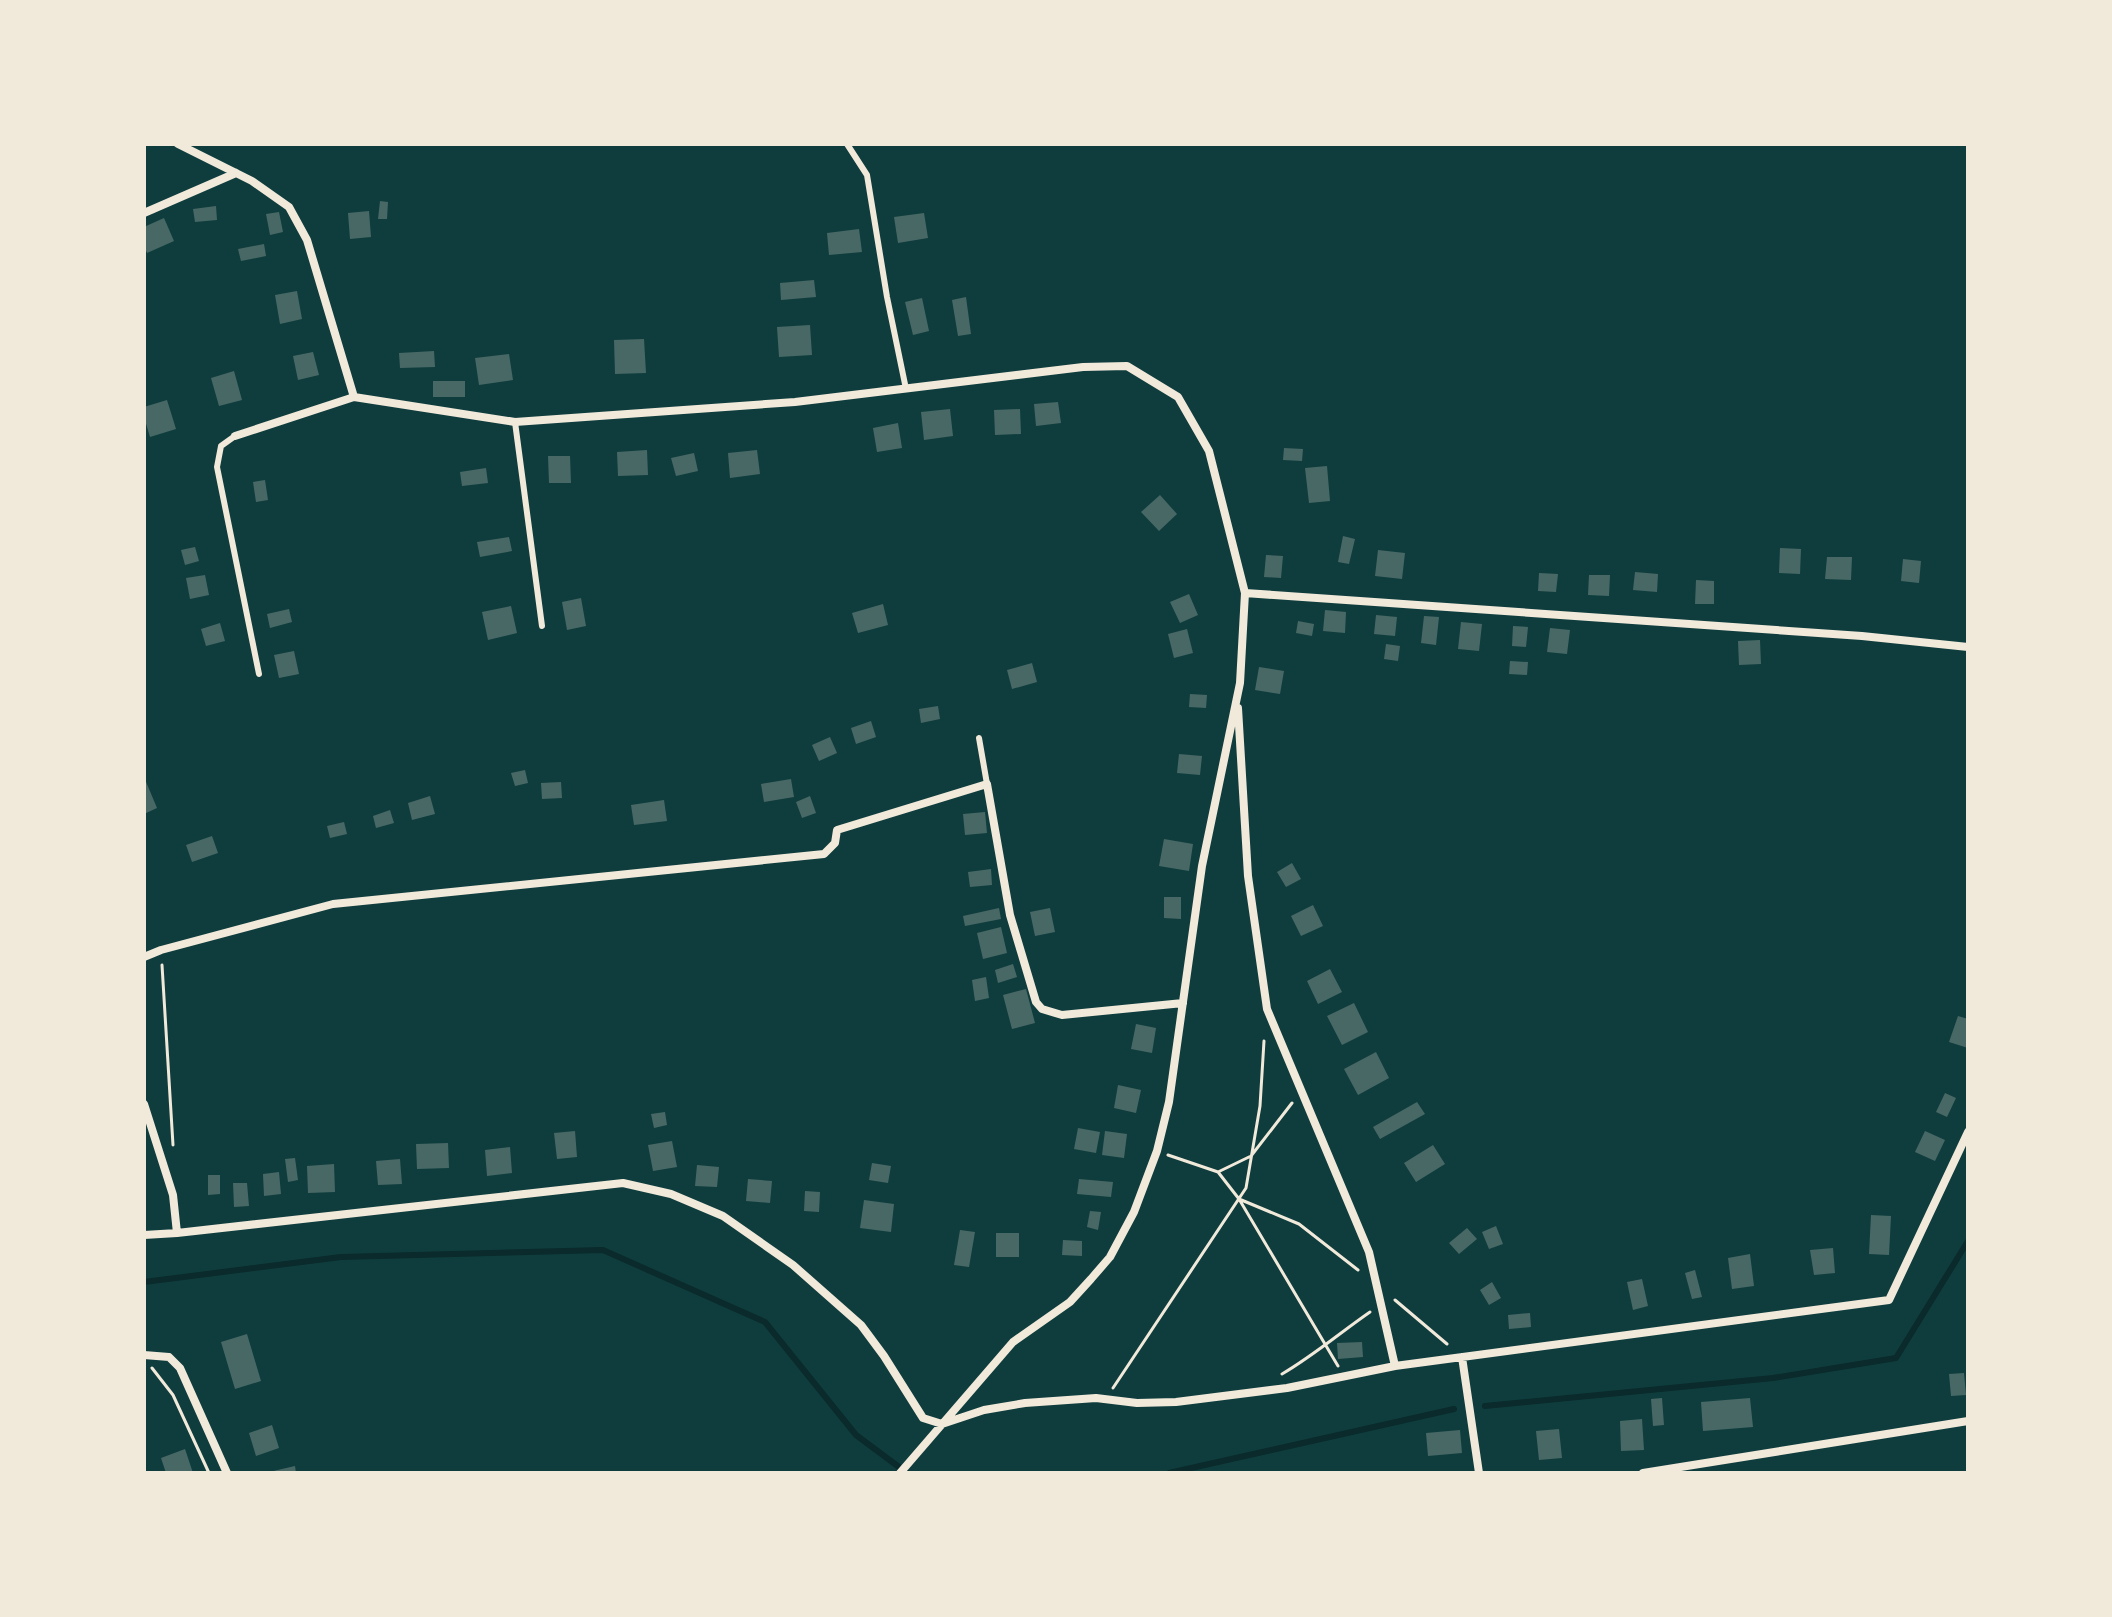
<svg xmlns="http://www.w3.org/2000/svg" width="2112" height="1617" font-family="Commissioner,sans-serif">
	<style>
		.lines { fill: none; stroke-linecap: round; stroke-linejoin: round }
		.stream { stroke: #0a2a2b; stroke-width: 6 }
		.building { fill: #486865 }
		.path { stroke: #f1e9da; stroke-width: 3 }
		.service { stroke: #f1e9da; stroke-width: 6 }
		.minor { stroke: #f1e9da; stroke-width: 8 }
	</style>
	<rect width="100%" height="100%" fill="#0f3d3e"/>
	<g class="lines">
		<path class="stream" d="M144 1282 341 1257 603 1250 765 1322 856 1435 907 1473
			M1485 1406 1773 1378 1896 1358 1968 1241
			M1169 1473 1454 1409"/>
	</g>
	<path class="building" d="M380 201 388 202 387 219H378Z
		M216 206 217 220 195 222 193 209Z
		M369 211 371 237 350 239 348 213Z
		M279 212 283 232 270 235 266 214Z
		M924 213 928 238 898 243 894 217Z
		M164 218 174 241 147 253 144 246V227Z
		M859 229 862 252 829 255 827 233Z
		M264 244 266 256 241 261 238 249Z
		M814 280 816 297 781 300 780 283Z
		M297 291 302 319 280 324 275 295Z
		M966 297 971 334 958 336 952 300Z
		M922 298 929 331 913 335 905 302Z
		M810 325 812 355 779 357 777 327Z
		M644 339 646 373 615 374 614 340Z
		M434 351 435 367 400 368 399 353Z
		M313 352 319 375 298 380 293 356Z
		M509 354 513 380 479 385 475 358Z
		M234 371 242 400 219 406 211 378Z
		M433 381H465V397H433Z
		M167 400 176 429 150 437 144 417V407Z
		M1058 402 1061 423 1036 426 1034 404Z
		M950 409 953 436 924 440 921 412Z
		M1020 409 1021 434 995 435 994 410Z
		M898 423 902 448 877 452 873 428Z
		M1284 448 1303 449 1302 461 1283 460Z
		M647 450 648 475 618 476 617 452Z
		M757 450 760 474 730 478 728 453Z
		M694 453 698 471 676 476 671 458Z
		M548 456H570L571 483H549Z
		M1327 466 1330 501 1309 503 1305 468Z
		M486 468 488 483 462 486 460 472Z
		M265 480 268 500 256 502 253 482Z
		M1160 495 1177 514 1159 531 1141 512Z
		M1343 536 1355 539 1349 564 1338 562Z
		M509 537 512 551 480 557 477 542Z
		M195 547 199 561 185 565 181 550Z
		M1780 548 1801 549 1800 574 1779 573Z
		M1378 550 1405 553 1402 579 1375 576Z
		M1266 555 1283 556 1281 578 1264 577Z
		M1827 557H1852L1851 580 1825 579Z
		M1903 559 1921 561 1919 583 1901 581Z
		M1635 572 1658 574 1657 592 1633 590Z
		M1539 573 1558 574 1556 592 1538 591Z
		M205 575 209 595 190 599 186 578Z
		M1589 575H1610L1609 596 1588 595Z
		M1696 580 1714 581V604H1695Z
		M1189 594 1198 615 1180 623 1170 602Z
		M581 598 586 626 567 630 562 602Z
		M883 604 888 625 858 633 852 613Z
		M511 606 517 633 488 640 482 612Z
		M289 609 292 622 270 628 267 614Z
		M1325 610 1346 612 1345 633 1323 631Z
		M1376 615 1397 617 1395 636 1374 634Z
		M1424 616 1439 617 1436 645 1421 643Z
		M1298 621 1314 624 1312 636 1296 633Z
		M1461 622 1482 624 1479 651 1458 649Z
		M220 623 225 641 206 646 201 629Z
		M1513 626 1528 627 1526 647 1512 646Z
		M1550 628 1570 630 1567 654 1547 652Z
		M1187 629 1193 653 1174 658 1168 634Z
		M1760 640 1761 664 1739 665 1738 641Z
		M1386 644 1400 646 1398 661 1384 659Z
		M294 651 299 674 279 678 274 655Z
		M1510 661 1528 662 1527 675 1509 674Z
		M1032 663 1037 682 1012 689 1007 670Z
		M1259 667 1284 671 1280 694 1255 690Z
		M1190 694 1207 695 1206 708 1189 707Z
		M938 706 940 719 921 723 919 709Z
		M871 721 876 737 856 744 851 728Z
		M830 737 837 753 819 761 812 745Z
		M1179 754 1202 756 1200 775 1177 773Z
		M525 770 528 783 515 786 511 773Z
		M144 777 157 808 144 814Z
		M791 779 794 797 764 802 761 784Z
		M561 782 562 798 542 799 541 783Z
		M430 796 435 814 412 820 408 803Z
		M810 796 816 813 802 818 796 802Z
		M664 800 667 821 634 825 631 805Z
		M390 810 394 823 376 828 373 816Z
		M985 812 987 833 965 835 963 814Z
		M344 822 347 834 330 838 327 826Z
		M212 836 218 853 192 862 186 845Z
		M1164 839 1193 844 1189 871 1159 866Z
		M1292 863 1301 879 1286 887 1277 872Z
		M991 869 992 885 970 887 968 872Z
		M1164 897H1181V919L1164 918Z
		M1313 905 1323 926 1301 936 1291 916Z
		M999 908 1001 919 965 926 963 916Z
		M1050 908 1055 932 1035 936 1030 912Z
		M1001 927 1007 953 983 959 977 933Z
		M1013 964 1017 977 998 983 995 970Z
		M1330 969 1342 992 1318 1004 1307 981Z
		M986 977 989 998 975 1001 972 980Z
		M1026 989 1035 1023 1012 1029 1003 995Z
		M1354 1003 1368 1032 1342 1045 1327 1016Z
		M1958 1016 1968 1019V1048L1949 1042Z
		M1136 1024 1156 1028 1152 1053 1131 1049Z
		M1376 1052 1389 1078 1358 1095 1344 1069Z
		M1118 1085 1141 1090 1136 1113 1114 1108Z
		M1945 1093 1956 1098 1947 1117 1936 1112Z
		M1417 1102 1425 1114 1380 1139 1373 1127Z
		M665 1112 667 1125 654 1128 651 1114Z
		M1078 1128 1100 1132 1096 1153 1074 1149Z
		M575 1131 577 1157 557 1159 554 1133Z
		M1105 1131 1127 1134 1124 1158 1102 1155Z
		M1925 1131 1945 1140 1935 1161 1915 1152Z
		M672 1141 677 1167 653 1171 648 1145Z
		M448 1143 449 1168 417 1169 416 1144Z
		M1433 1145 1445 1164 1416 1182 1404 1163Z
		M510 1147 512 1173 487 1176 485 1150Z
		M295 1158 298 1180 288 1182 285 1159Z
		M400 1159 402 1184 378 1185 376 1161Z
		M872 1163 891 1166 888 1183 869 1180Z
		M334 1164 335 1192 308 1193 307 1166Z
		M697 1165 719 1167 717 1187 695 1186Z
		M279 1172 281 1194 264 1196 263 1174Z
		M208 1175H220V1194L208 1195Z
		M748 1179 772 1181 770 1203 746 1201Z
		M1079 1179 1113 1182 1111 1197 1077 1194Z
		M233 1183H247L249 1206 234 1207Z
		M805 1191 820 1192 819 1212 804 1211Z
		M864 1200 894 1204 891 1232 860 1228Z
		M1090 1211 1101 1212 1098 1230 1087 1227Z
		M1871 1215 1891 1216 1889 1255 1869 1254Z
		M1496 1226 1503 1244 1489 1249 1482 1232Z
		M1467 1228 1477 1239 1459 1254 1449 1243Z
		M960 1230 975 1232 969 1267 954 1265Z
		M996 1233H1019V1257H996Z
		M1063 1240 1082 1241V1256L1062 1255Z
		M1833 1248 1835 1273 1814 1275 1810 1250Z
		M1750 1254 1754 1286 1732 1289 1728 1258Z
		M1695 1270 1702 1297 1692 1299 1685 1273Z
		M1642 1279 1648 1306 1633 1310 1627 1282Z
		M1492 1282 1501 1298 1489 1305 1480 1290Z
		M1530 1313 1531 1327 1509 1329 1508 1315Z
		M247 1334 261 1381 235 1389 221 1342Z
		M1362 1342 1363 1357 1338 1359 1337 1343Z
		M1964 1373 1966 1395 1951 1396 1949 1374Z
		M1662 1398 1664 1425 1653 1426 1651 1399Z
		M1750 1398 1753 1427 1703 1431 1701 1402Z
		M1642 1419 1644 1450 1621 1451 1620 1421Z
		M272 1425 279 1448 256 1456 249 1433Z
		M1559 1429 1562 1458 1539 1460 1536 1431Z
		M1460 1430 1462 1453 1428 1456 1426 1433Z
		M185 1449 193 1473H166L161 1458Z
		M295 1466 296 1473H269V1472Z"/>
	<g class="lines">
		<path class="path" d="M162 965 173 1145
			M1168 1155 1218 1172 1239 1199 1338 1366
			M1218 1172 1251 1156 1292 1103
			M1239 1199 1299 1224 1358 1270
			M1395 1300 1447 1344
			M152 1368 173 1395 209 1473
			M1282 1374C1313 1356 1341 1332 1370 1312
			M1113 1388 1246 1188 1260 1106 1264 1041"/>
		<path class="service" d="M847 144 867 175 887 297 906 389
			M515 422 542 626
			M235 436 221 446 217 467 259 674
			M979 738 987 784"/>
		<path class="minor" d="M178 144 252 181 289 207 307 240 354 397
			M144 213 236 173
			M235 436 354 397 515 422 795 402 1083 367 1127 366 1178 397 1209 451 1245 593 1240 683 1202 866 1169 1102 1157 1151 1134 1212 1110 1257 1091 1279 1070 1302 1013 1342 900 1473
			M1245 593 1862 636 1968 647
			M1238 708 1248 876 1267 1009 1369 1252 1395 1366
			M144 957 161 950 333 904 824 854 835 843 837 830 987 784 1010 915 1036 1002 1042 1009 1062 1015 1183 1003
			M144 1104 173 1195 177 1233
			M144 1235 177 1233 623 1183 671 1194 723 1216 793 1265 861 1325 884 1356 923 1418 942 1424 984 1410 1025 1403 1096 1398 1137 1403 1176 1402 1287 1388 1395 1366 1889 1300 1968 1132
			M144 1355 169 1357 180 1368 227 1473
			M1462 1357 1479 1473
			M1643 1473 1968 1421"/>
	</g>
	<rect width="2112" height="1617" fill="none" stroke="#f1e9da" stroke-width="292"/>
</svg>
